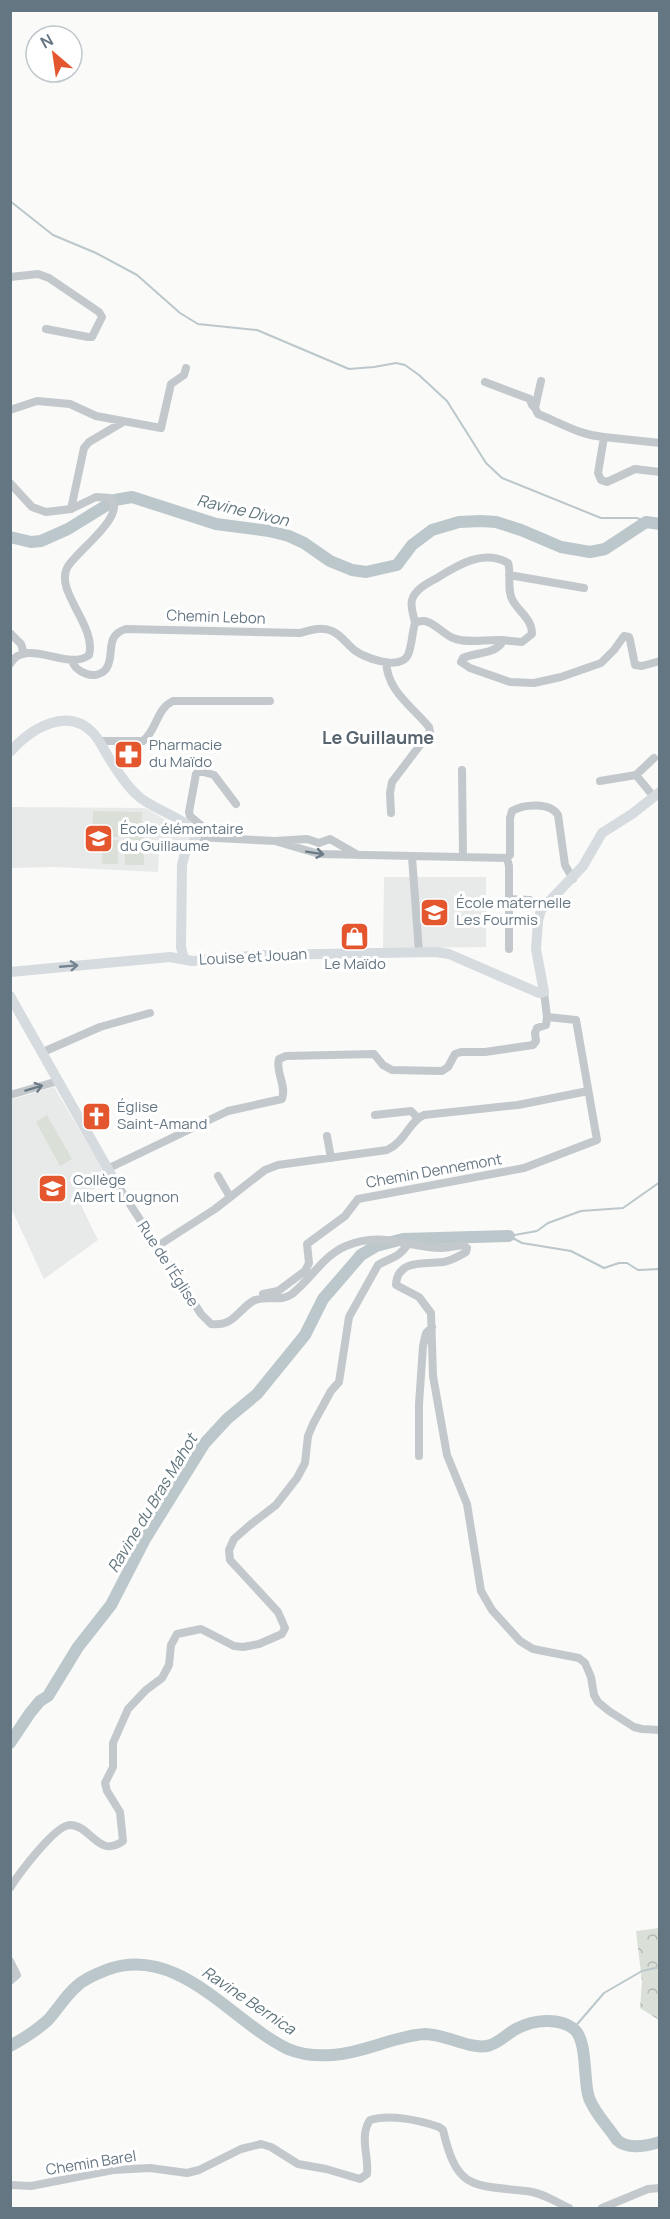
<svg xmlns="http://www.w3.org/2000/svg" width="670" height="2219" font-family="Manrope,sans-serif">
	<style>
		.built { fill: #e8e9e9 }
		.forest { fill: url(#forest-crowns) }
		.pitch { fill: #dadfd7 }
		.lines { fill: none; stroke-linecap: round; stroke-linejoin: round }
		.stream { stroke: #bbc7cb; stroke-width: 2 }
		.river { stroke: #bbc7cb; stroke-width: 12 }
		.street { stroke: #c3c8cc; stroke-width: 8 }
		.secondary { stroke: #d6dbdf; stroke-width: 10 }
		.oneway { stroke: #6a7a87 }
		.oneway2 { stroke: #768591 }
		.labels { text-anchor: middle; stroke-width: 6; stroke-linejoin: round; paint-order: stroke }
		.street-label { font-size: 15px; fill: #657683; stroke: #fff }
		.poi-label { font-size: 15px; fill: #657683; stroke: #fff; text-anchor: start }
		.water-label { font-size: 16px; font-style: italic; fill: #60757c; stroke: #fff }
		.quarter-label { font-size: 18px; font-weight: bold; fill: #57646e; stroke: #fff }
	</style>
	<defs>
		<pattern id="forest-crowns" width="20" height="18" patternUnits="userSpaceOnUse" patternTransform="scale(1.5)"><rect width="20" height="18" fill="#dadfd7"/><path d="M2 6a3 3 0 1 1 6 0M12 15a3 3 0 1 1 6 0" fill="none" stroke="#b4b9b4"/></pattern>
	</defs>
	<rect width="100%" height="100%" fill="#fafaf8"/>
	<path class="built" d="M10 807 145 808 190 834V836L179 854 159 853 158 872 55 867 11 868Z
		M384 877H486V947L383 948Z
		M54 1087 111 1183 76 1195 98 1240 44 1279 11 1208 10 1100Z"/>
	<path class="forest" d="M659 1928H660L659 2020 640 2008 642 1982 636 1931Z"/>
	<path class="pitch" d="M93 811 142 812 141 836 144 837V865H125V837H92Z
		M102 840H118V864H102Z
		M47 1115 72 1159 60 1166 36 1122Z"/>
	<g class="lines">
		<path class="stream" d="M10 201 53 235 96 253 137 275 180 313 198 324 257 330 349 369 374 367 396 363 405 365 419 375 447 401 486 463 502 478 601 518H637L646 522
			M509 1236 537 1231 548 1223 581 1211 623 1208 660 1182
			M509 1236 522 1243 571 1251 604 1268 619 1263H627L638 1270 660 1269
			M573 2029 604 1993 642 1971 660 1967"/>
		<path class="river" d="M10 537 31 542 41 541 68 529 115 500 132 497 216 524 269 531 289 536 304 543 330 561 352 570 366 572 397 565 412 545 432 530 459 522 481 521 496 522 521 530 561 547 590 552 605 549 646 522 660 524
			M10 1743 30 1713 40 1701 48 1696 78 1647 111 1605 145 1539 204 1444 227 1419 257 1394 305 1335 323 1299 361 1255 376 1246 403 1239 509 1236
			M10 2046C23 2039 37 2030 48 2020 58 2009 66 1995 77 1986 85 1978 99 1973 109 1969 180 1945 233 2023 288 2049 302 2055 318 2056 333 2055 365 2053 393 2036 425 2034 446 2034 468 2049 487 2046 499 2044 507 2033 518 2028 533 2020 559 2017 574 2029 588 2041 583 2081 589 2098 595 2114 608 2126 617 2140 628 2150 646 2146 660 2142"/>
		<path class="street" d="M10 277 38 274 49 278 99 312 102 317 92 337H88L46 329
			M541 381 535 408 538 414C561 423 579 435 604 437
			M485 382 530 399 532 405 535 408
			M10 410 37 401 70 404 96 416 161 428 171 384 184 375 186 368
			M660 443 604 437 598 473 601 480 607 482 635 469 660 472
			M10 483 32 507 46 512 71 509 96 497 110 498C129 515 74 553 67 568 55 592 97 626 89 655 68 672 26 636 10 664
			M71 509 84 448 89 442 123 422
			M509 575 584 588
			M415 623C414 616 410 607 412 600 415 589 428 583 437 578 458 565 483 549 508 563 512 575 506 590 513 601 520 613 532 619 532 634L522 642 501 640
			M10 633 21 644 24 654
			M72 660C75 673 96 681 106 669 116 656 103 636 126 629L300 633C310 630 322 626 332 631 341 635 346 643 353 649 363 658 400 671 408 655 412 646 412 633 415 623 430 615 440 633 453 638 467 644 487 639 501 640V644C491 655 476 652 463 658L461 662 470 668 510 682 534 683 561 677 601 663 614 650 624 636 629 637 630 640 635 665 642 666 660 661
			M386 662C388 692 411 705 429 727L430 732 392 782 390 793 391 813
			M99 741H143C157 730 156 709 173 701H270
			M462 770 463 857
			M636 775 654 758
			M600 781 636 775 654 797
			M197 836 203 831 202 826 190 816 189 812 196 774 200 771 214 775 236 804
			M196 837 275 841 307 839 319 843 330 839 358 855
			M275 841 319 854 507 858 510 855V818L512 811C524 804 550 802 558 815L565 865 573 879
			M412 857 419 952
			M507 858 509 866V949
			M509 899 530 900 541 910
			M43 1052 100 1027 150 1013
			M10 1095 58 1081
			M375 1115 411 1111 418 1118
			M327 1136 331 1158
			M107 1169 228 1111 282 1099C287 1085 275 1072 279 1059L286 1056 374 1054 383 1065 392 1070 442 1071 448 1067 455 1054 461 1052H485L533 1045 536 1041 535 1033 537 1028 546 1025 547 1017 544 992
			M218 1176 230 1197
			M113 1178 201 1314 211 1324C233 1327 237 1311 253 1301 266 1294 280 1303 292 1294 311 1279 324 1255 346 1246 382 1231 405 1247 441 1248 448 1248 456 1246 463 1245L467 1248 466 1252C459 1256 451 1261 443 1262 425 1264 397 1259 396 1285L419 1297 431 1313 433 1376 447 1455 467 1504 481 1591 492 1610 520 1641 533 1649 579 1658 585 1663 591 1677 594 1695 598 1702 609 1711 634 1727 642 1729 660 1730
			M156 1247 215 1209 265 1170 278 1165 387 1150C406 1141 409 1121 424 1115L518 1105 588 1091
			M263 1294 278 1291 305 1271 309 1263 307 1244 345 1216 358 1199 524 1168 597 1140 576 1020 547 1017
			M419 1456V1404L423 1346 426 1333 432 1327
			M10 1888C18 1875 55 1825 70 1825 91 1825 98 1859 123 1841L120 1812 107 1791 105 1783 113 1767V1743L128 1709 146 1690 162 1678 169 1665 171 1645 177 1634 201 1629 234 1646 243 1647 259 1644 282 1634 285 1628 278 1612 230 1560 229 1550 234 1539 250 1525 276 1505 297 1478 305 1463 308 1436 313 1424 331 1391 339 1382 349 1317 378 1265C391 1257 398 1259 408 1244
			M10 1961 17 1975 10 1981
			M10 2185 31 2186 113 2170 150 2168 187 2173 199 2170 241 2149 261 2144 271 2147 298 2164 326 2169 360 2179 367 2174C369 2156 359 2136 370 2120 390 2114 419 2120 439 2127L443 2130C457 2190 472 2185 526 2191 541 2192 556 2202 569 2208
			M602 2208 648 2189 660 2188"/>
		<path class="secondary" d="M10 752C30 729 68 705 94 734 100 741 104 750 109 758 117 771 126 785 137 795 153 811 189 817 196 837L185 853 182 865 181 947 184 959
			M10 972 170 957 192 961 261 955 436 952 449 954 539 993 544 992 536 949 538 921 541 910 583 866 602 833 632 814 660 792
			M10 996 113 1178"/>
	</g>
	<defs><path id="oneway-shaft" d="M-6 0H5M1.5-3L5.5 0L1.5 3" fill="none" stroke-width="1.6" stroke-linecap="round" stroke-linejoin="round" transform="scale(1.5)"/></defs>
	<g class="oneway">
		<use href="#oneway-shaft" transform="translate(315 853) rotate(9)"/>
		<use href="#oneway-shaft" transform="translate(34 1088) rotate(-17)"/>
	</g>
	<use class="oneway2" href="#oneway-shaft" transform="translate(69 966) rotate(-5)"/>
	<defs>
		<symbol id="pharmacy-square" viewBox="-11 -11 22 22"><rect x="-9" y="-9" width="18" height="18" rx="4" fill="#e4572e" stroke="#fff"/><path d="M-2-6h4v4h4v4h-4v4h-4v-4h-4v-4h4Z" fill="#fff"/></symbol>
		<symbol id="school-square" viewBox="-11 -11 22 22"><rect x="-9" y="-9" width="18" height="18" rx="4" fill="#e4572e" stroke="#fff"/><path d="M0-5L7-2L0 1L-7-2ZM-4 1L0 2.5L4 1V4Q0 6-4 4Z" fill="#fff"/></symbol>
		<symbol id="shop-square" viewBox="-11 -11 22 22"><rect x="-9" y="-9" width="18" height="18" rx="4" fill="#e4572e" stroke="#fff"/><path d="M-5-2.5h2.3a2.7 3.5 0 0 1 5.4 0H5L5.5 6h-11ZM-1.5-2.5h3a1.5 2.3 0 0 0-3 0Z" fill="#fff"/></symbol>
		<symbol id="church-square" viewBox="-11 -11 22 22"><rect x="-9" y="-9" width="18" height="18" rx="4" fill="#e4572e" stroke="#fff"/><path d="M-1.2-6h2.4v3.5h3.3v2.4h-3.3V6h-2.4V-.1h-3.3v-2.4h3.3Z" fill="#fff"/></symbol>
	</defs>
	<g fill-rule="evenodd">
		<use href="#pharmacy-square" x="112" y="738" width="33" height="33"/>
		<use href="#school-square" x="82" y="822" width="33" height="33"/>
		<use href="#school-square" x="418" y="896" width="33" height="33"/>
		<use href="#shop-square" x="338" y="920" width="33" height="33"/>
		<use href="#church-square" x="80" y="1100" width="33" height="33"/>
		<use href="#school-square" x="36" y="1172" width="33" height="33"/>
	</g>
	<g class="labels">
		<g class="street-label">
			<text transform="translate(216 617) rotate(2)" y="5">Chemin Lebon</text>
			<text transform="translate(253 957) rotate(-3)" y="5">Louise et Jouan</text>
			<text transform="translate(434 1171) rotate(-10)" y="5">Chemin Dennemont</text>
			<text transform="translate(168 1264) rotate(57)" y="5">Rue de l'Église</text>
			<text transform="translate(91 2163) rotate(-9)" y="5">Chemin Barel</text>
		</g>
		<g class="poi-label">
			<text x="149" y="750">Pharmacie<tspan x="149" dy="17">du Maïdo</tspan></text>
			<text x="120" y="834">École élémentaire<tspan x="120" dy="17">du Guillaume</tspan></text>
			<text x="456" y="908">École maternelle<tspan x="456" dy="17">Les Fourmis</tspan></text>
			<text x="355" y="969" text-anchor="middle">Le Maïdo</text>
			<text x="117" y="1112">Église<tspan x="117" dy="17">Saint-Amand</tspan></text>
			<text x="73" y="1185">Collège<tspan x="73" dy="17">Albert Lougnon</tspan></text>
		</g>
		<g class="water-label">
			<text transform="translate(243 510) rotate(13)" y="6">Ravine Divon</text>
			<text transform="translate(152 1503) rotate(-59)" y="6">Ravine du Bras Mahot</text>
			<text transform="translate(249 2000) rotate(34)" y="6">Ravine Bernica</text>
		</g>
		<g class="quarter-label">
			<text x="378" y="744">Le Guillaume</text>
		</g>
	</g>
	<rect width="670" height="2219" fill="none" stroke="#657683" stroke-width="24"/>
	<g transform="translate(54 54) rotate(331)"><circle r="28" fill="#ffffff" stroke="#c1c8cd" stroke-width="1.5"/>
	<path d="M0-4.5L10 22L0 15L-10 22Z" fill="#e4572e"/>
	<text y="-9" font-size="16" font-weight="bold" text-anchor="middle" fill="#657683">N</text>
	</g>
</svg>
